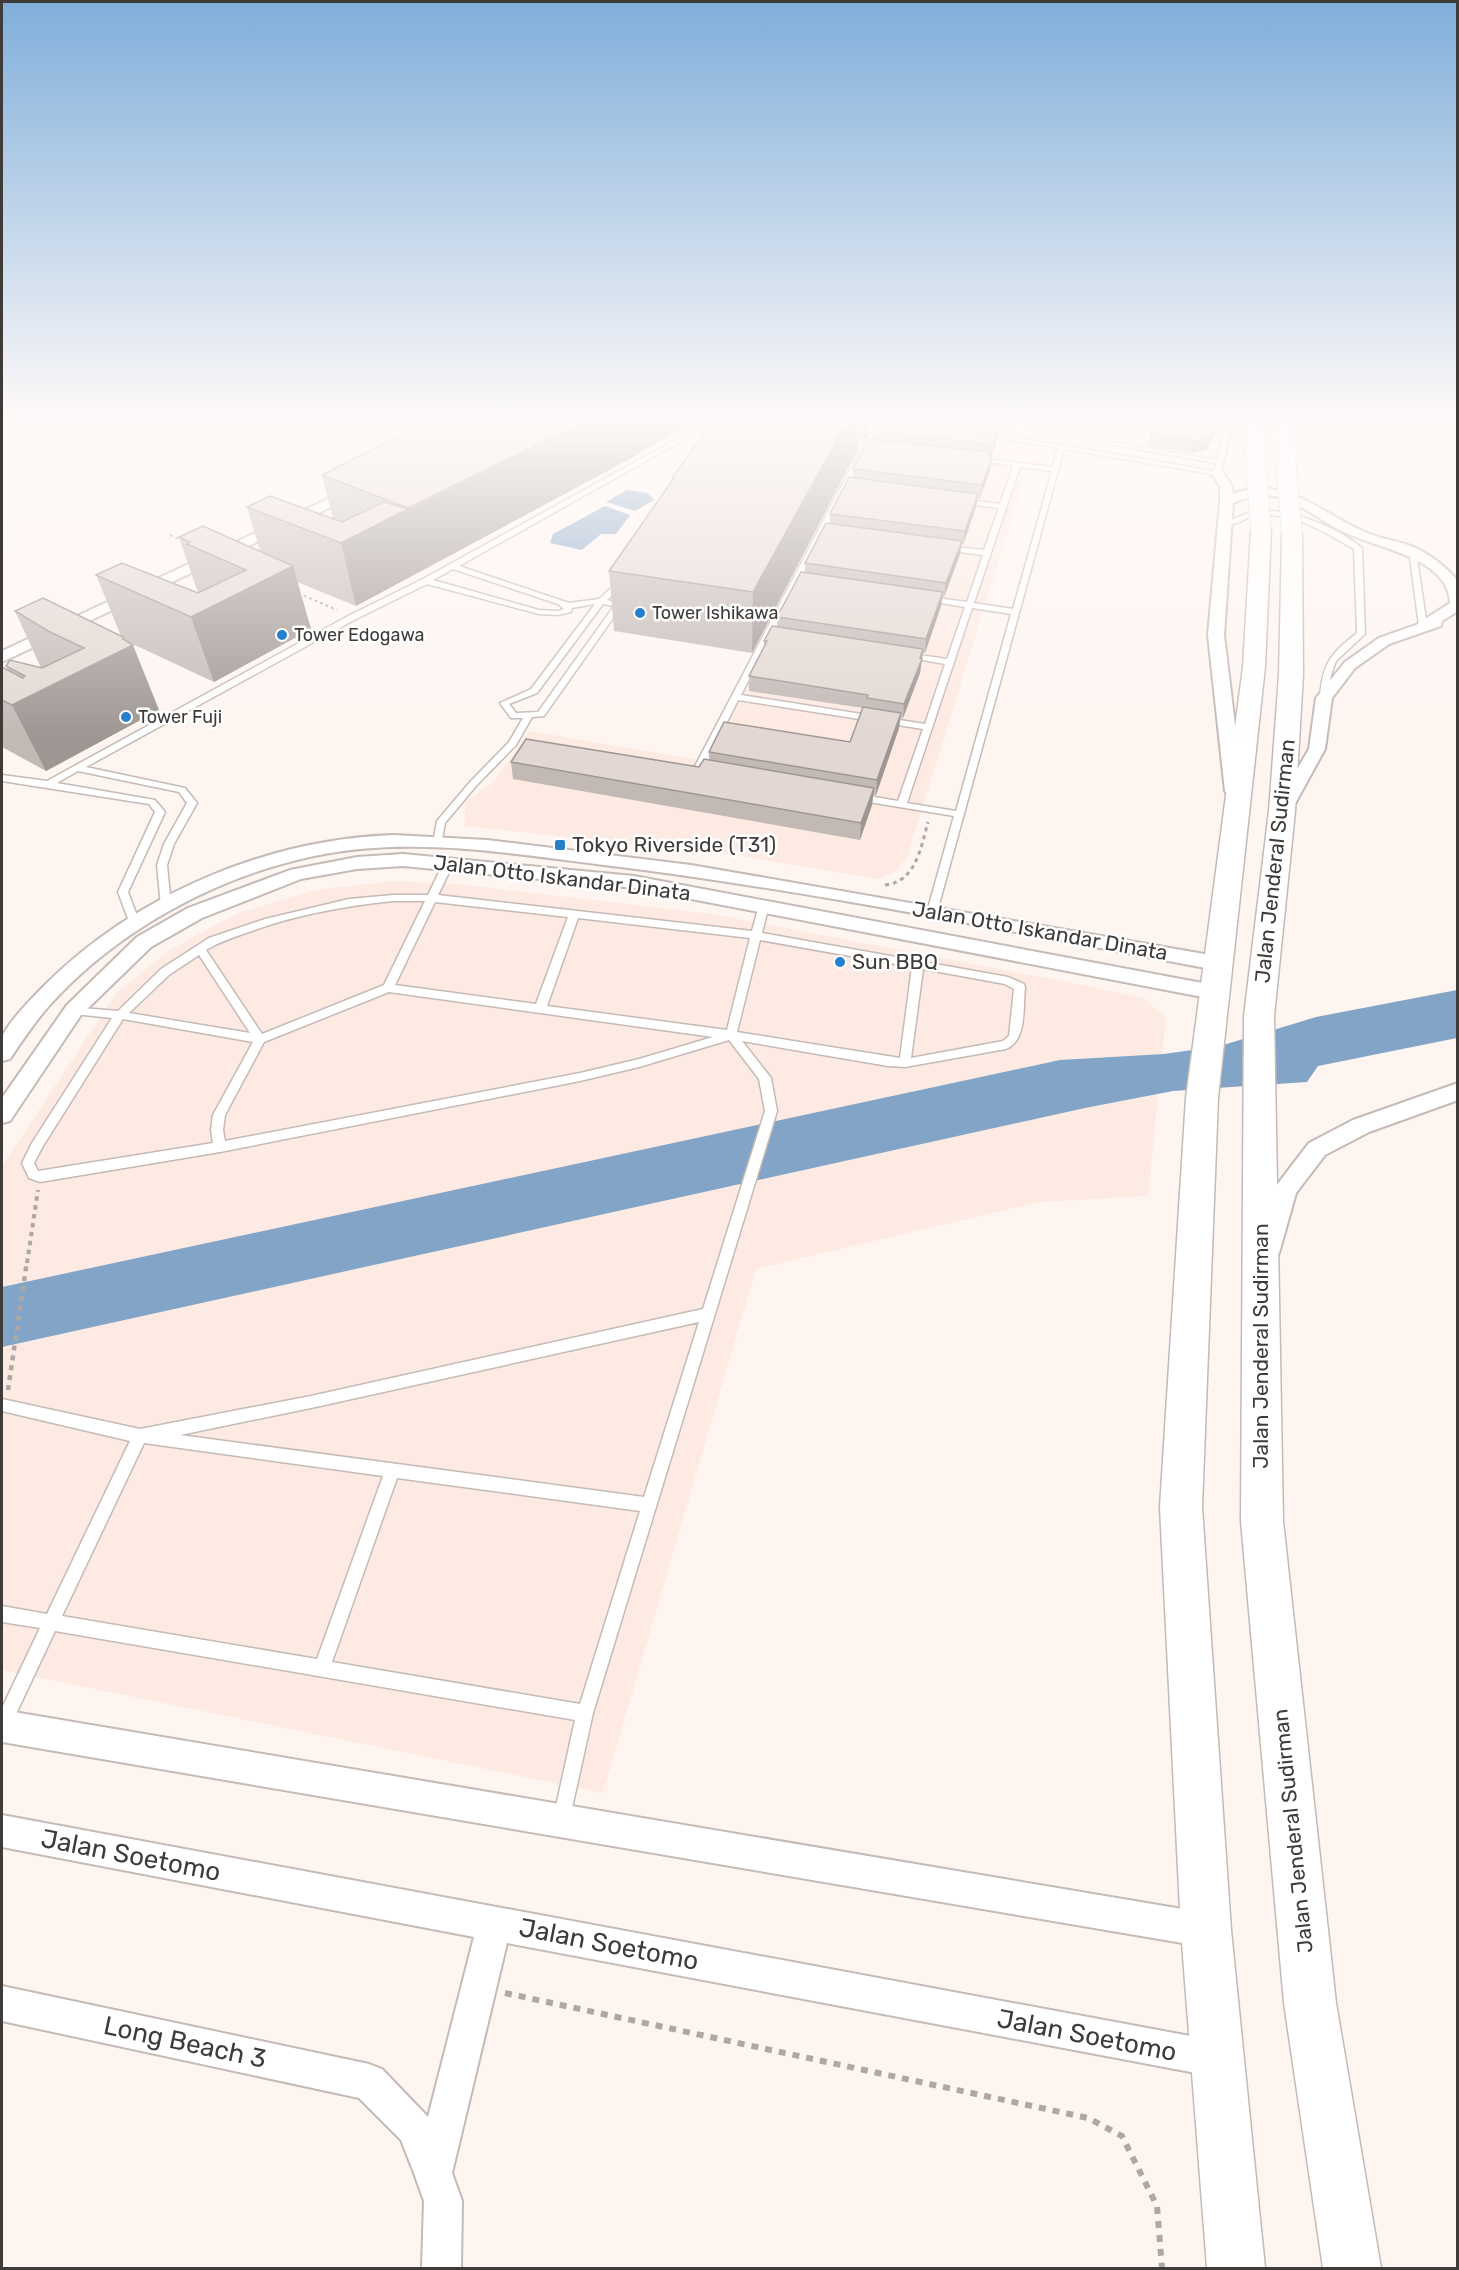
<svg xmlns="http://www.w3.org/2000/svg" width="1459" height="2270" font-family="Rubik,sans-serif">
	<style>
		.built { fill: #fdeae2 }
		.water { fill: #82a4c6 }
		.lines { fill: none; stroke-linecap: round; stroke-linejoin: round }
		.service-casing { stroke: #c5bab5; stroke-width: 3 }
		.minor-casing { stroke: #c5bab5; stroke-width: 4 }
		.secondary-casing { stroke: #c5bab5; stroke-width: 3 }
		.path-far4 { stroke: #aea8a4; stroke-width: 2; stroke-dasharray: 3 3; stroke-linecap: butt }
		.path-far3 { stroke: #aea8a4; stroke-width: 3; stroke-dasharray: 4 4; stroke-linecap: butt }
		.path-far2 { stroke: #aea8a4; stroke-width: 4; stroke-dasharray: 4.5 4.5; stroke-linecap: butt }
		.path-far1 { stroke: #aea8a4; stroke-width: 4.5; stroke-dasharray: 5 5; stroke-linecap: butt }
		.path { stroke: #aea8a4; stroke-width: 6; stroke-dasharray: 7 7; stroke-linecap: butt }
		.service { fill: #fff; fill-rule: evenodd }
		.minor { fill: #fff; fill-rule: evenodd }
		.secondary { fill: #fff; fill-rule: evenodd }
		.secondary-bridge-casing { stroke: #c5bab5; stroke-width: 21; stroke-linecap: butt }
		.path-bridge { stroke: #aea8a4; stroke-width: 2; stroke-dasharray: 3 3; stroke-linecap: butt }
		.secondary-bridge { stroke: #fff; stroke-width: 20 }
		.wall { fill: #c2b9b5 }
		.shaded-wall { fill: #9e9693 }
		.building { fill: #e2d7d2; stroke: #9e9693; stroke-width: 1.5 }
		.poi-dot { fill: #267fcd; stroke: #fff; stroke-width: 2 }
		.labels { text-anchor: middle; stroke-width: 5; stroke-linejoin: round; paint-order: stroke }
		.far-poi-label { font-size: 18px; fill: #3f3b39; stroke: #fff; text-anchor: start }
		.poi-label { font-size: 21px; fill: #3f3b39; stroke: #fff; text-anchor: start }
		.street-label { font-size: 21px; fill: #3f3b39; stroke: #fff }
		.near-street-label { font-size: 26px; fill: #3f3b39; stroke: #fff }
	</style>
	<rect width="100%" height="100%" fill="#fef5f1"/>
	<path class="built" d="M733 420H882L952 436 1034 449 907 857 895 872 878 879 736 855 464 826 466 802 494 781 530 731 698 760 864 438Z
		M394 881 457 884 712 914 1078 984 1143 998 1166 1018 1148 1196 1039 1202 756 1269 603 1793 2 1670V1166L117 992 171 949 236 914 316 890Z"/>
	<path class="water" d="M627 490 648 493 654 500 635 511 606 502Z
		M605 506 630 515 616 534H601L582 550 550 543 553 534Z
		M1457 990V1038L1318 1066 1307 1082 1173 1091 1085 1108 2 1347V1287L1060 1060 1164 1054 1220 1046 1316 1017Z"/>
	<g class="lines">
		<defs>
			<path id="service" d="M711 420H719L459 566 569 603 599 599 620 580 627 582 607 600 623 604 544 716 532 717 516 745 476 786 445 823 441 845H435L433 843 437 821 470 782 509 742 523 718H511L500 703 531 689 595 604 572 608 571 612 558 615 539 614 427 584 356 619 86 767 185 788 197 803 174 844 167 865 171 906 170 908H162L161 906 157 865 164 844 187 803 179 792 78 771 57 783 155 800 165 812 128 892 140 924 139 926H131L130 924 118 892 155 812 149 804 2 781V775L47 781 350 615 423 579ZM453 569 558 604 564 609 558 611 539 610 433 580ZM603 604 614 606 538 712 516 713 509 704 537 693Z
				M880 420H887L881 424 868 447 741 695 925 724 945 664 906 657 902 655 906 653 947 659 965 607 928 601 924 599 928 597 967 602 983 555 944 550 940 548 944 546 984 550 999 508 962 503 959 501 962 499 1000 504 1013 466 974 460 977 458 1053 467 1058 448 1002 439 913 420H925L1000 435 1001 430 972 420H982L1007 428 1006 436 1214 471 1216 463 1103 443 1113 427 1160 420 1175 424 1172 426 1160 424 1117 430 1110 442 1217 460 1224 434 1198 429 1201 427 1231 433 1220 473 1217 475 1064 449 937 912 932 915 927 912 954 816 857 800 852 797 857 794 898 801 923 729 738 700 703 770 698 773 693 770 862 447ZM1020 467 1052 471 1013 609 974 603ZM972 608 1011 614 956 811 907 803Z
				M1253 511C1287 507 1336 526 1362 548L1365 634 1336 661 1331 675 1327 700 1320 698C1322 664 1331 653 1357 633L1354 549C1325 532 1293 512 1257 515 1247 516 1231 529 1222 524Z
				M1409 550 1416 552 1427 626 1423 628 1419 626Z
				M448 861 453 864 438 895 752 931 759 905 760 903H768L769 905 762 933 1008 977 1024 984 1025 987C1023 1006 1027 1041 1006 1049L905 1067 888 1066 742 1041 771 1078 777 1111 593 1713 568 1826 562 1829 556 1826 553 1820 575 1720 55 1631 8 1731 2 1733V1708L40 1628 2 1622V1606L47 1614 130 1441 2 1411V1399L140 1429 311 1396 703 1309 765 1111 759 1079 729 1040 639 1067 580 1081 220 1152 40 1182 29 1178 22 1163 32 1143 112 1018 74 1014 70 1013 68 1010 70 1007 118 1011 161 969 209 938 265 919 349 899 393 895H428L443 864ZM393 901H425L384 985 262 1034 206 950C219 942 234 937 249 932 295 915 344 906 393 901ZM435 902 568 917 536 1004 395 985ZM578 918 750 938 727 1030 547 1006ZM760 940 912 967 900 1058 737 1032ZM199 955 250 1033 129 1013 169 975ZM923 969 1005 984 1014 989 1009 1036 1003 1041 911 1058ZM389 992 713 1037 639 1059 580 1073 225 1141 223 1130 225 1115 264 1042ZM123 1019 253 1042 213 1115 211 1130 213 1143 38 1171 34 1163 43 1146ZM699 1322 644 1497 180 1435 311 1408ZM144 1443 383 1476 317 1659 62 1616ZM397 1478 640 1511 580 1704 332 1662Z"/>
			<path id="minor" d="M1217 469 1221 470 1232 486 1233 494C1283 473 1322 514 1365 532 1378 538 1392 540 1405 544 1425 550 1444 565 1458 581V611L1442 621 1441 626 1389 644 1355 668 1332 698 1325 749 1291 811 1288 815H1276L1273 811 1309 749 1316 698 1345 662 1379 638 1416 625 1450 603C1449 557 1375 548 1344 532 1322 522 1302 504 1278 497 1262 493 1248 497 1233 503L1224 635 1243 791 1240 795H1228L1225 791 1208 635 1220 501V486L1211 473Z
				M356 486 361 487 362 490 361 493 2 662V651Z
				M394 835 487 840 691 865 1216 956 1223 958 1226 963 1223 968 1216 970C1013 932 809 890 604 865 508 853 410 836 314 856 215 877 116 931 48 1007 34 1023 22 1041 10 1059L2 1061C2 1054 0 1044 2 1038 6 1024 34 996 45 985 135 895 267 839 394 835Z
				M403 854 634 876 1213 985 1220 987 1223 992 1220 997 1213 999 634 888 403 866 357 869 301 879 202 918 151 947 81 1015 10 1121 2 1123V1098L67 1005 137 937 188 908 290 870 357 857Z
				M1458 1083V1100L1369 1132 1325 1155 1296 1193 1279 1253 1270 1256 1261 1253 1258 1246 1273 1190 1309 1143 1353 1120Z
				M2 1710 1206 1913 1218 1918 1223 1930 1218 1942 1206 1947 2 1742Z
				M2 1815 1217 2041 1230 2046 1235 2059 1230 2072 1217 2077 507 1943 452 2173 462 2201 461 2268H422L424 2201 414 2173 401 2140 359 2098 2 2021V1986L369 2064 382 2069 428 2117 474 1937 2 1847Z"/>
			<path id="secondary" d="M1261 525 1268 527 1271 531 1265 667 1218 1098 1202 1507 1231 1930 1265 2268H1207L1181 1930 1160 1507 1186 1098 1243 667 1251 531 1254 527Z
				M1292 529 1299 531 1302 535 1303 675 1295 811 1274 1016 1283 1521 1336 2003 1381 2268H1323L1284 2003 1241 1521 1244 1016 1269 811 1279 675 1282 535 1285 531Z"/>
		</defs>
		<use href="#service" class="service-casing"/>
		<use href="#minor" class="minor-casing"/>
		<use href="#secondary" class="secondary-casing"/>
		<path class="path-far4" d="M298 593 337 610"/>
		<path class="path-far3" d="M885 885C916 882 921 847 928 822"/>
		<path class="path-far2" d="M27 1263 38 1190"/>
		<path class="path-far1" d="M8 1390 27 1261"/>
		<path class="path" d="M505 1993 1088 2118 1122 2136 1157 2206 1162 2268"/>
		<use href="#service" class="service"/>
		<use href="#minor" class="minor"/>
		<use href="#secondary" class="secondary"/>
		<defs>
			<path id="secondary-bridge" d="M1252 420 1261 531
				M1282 420 1292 535"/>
		</defs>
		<use href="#secondary-bridge" class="secondary-bridge-casing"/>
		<path class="path-bridge" d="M170 535 183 541"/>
		<use href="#secondary-bridge" class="secondary-bridge"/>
	</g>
	<path class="wall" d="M434 420H699L637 454V455L356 606 297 582 311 629 214 682 124 640 159 710 46 771 2 747V667L8 670 6 666 41 668 15 611 121 636 96 575 198 593 179 537 260 551 247 507 333 519 322 475Z
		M714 420H870L869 433 863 441 859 439 858 449 752 653 614 631 609 571 672 481V478Z
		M1217 422 1214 435 1207 450 1191 453 1148 446 1151 433Z
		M874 431 997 435 995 447 991 458H992L990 471 980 498H978L976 507 963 545H961L960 554 944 597 942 596 941 606 925 653H923L920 673 903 718H901L899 728 876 795H873L872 805 860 840 513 779 511 762 699 767 709 760V752L850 742 863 708 749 691V676L764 647V641L777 627V617L805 572V563L830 523V514L853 478V469L873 439Z"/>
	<path class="shaded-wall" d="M587 420H699L637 454V455L356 606 341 543Z
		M848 420H860L858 449 752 653 753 592Z
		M865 420H870L869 433 863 441Z
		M1217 422 1214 435 1207 450 1191 453 1195 441Z
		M997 435 995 447 991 458 993 445Z
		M992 458 990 471 980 498 982 485Z
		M978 494 976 507 963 545 965 531Z
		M962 541 960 554 944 597 946 583Z
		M293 566 311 629 214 682 191 617Z
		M943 592 941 606 925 653 926 639Z
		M123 637 127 647 133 645 159 710 46 771 12 705 123 639Z
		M923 649 920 673 903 718 904 704Z
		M901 713 899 728 876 795 877 780Z
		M874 788 872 805 860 840 861 823Z"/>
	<path class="building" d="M434 420H587L408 508 322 475 392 439Z
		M714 420H848L753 592 609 571 674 478H672Z
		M1158 420H1203L1217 422 1210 437 1195 441 1151 433Z
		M879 421 997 435 993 445 874 431Z
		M869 439 990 452 989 457 992 458 982 485 853 469Z
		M849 477 978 494 965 531 830 514Z
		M270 496 342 522 384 502 408 509 341 543 247 507Z
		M826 523 962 541 946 583 805 563Z
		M203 526 293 566 191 617 96 575 122 563 198 593 246 570 187 544 190 542 179 537Z
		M801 572 943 592 926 639 777 617Z
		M43 598 123 637V639L133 645 12 705 2 700V667L23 678 25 676 6 666 10 660 42 668 84 648 48 631 15 611Z
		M772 626 923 649 920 658 922 659 904 704 867 698 868 695 749 676 767 641H764Z
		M863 707 901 713 877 780 709 752 724 722 850 742Z
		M526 739 699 767 704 759 874 788 861 823 511 762Z"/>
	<linearGradient id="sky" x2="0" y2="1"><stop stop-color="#7faeda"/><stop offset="0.57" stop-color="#fffaf9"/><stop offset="1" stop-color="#fffaf9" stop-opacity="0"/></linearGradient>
	<rect width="1459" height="738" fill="url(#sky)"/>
	<g class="poi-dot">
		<circle cx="640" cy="613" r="6"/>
		<circle cx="282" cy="635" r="6"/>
		<circle cx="126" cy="717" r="6"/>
		<rect x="554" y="839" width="12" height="12" rx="3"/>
		<circle cx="840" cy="962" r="6"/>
	</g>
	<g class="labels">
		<g class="far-poi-label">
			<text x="652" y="619">Tower Ishikawa</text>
			<text x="294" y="641">Tower Edogawa</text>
			<text x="138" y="723">Tower Fuji</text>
		</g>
		<g class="poi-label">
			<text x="572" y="852">Tokyo Riverside (T31)</text>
			<text x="852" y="969">Sun BBQ</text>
		</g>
		<g class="street-label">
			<text transform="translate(1275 861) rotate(-84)" y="7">Jalan Jenderal Sudirman</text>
			<text transform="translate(562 878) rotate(7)" y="7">Jalan Otto Iskandar Dinata</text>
			<text transform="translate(1040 931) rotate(10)" y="7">Jalan Otto Iskandar Dinata</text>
			<text transform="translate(1261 1346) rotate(-90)" y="7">Jalan Jenderal Sudirman</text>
			<text transform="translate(1293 1831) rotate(-96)" y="7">Jalan Jenderal Sudirman</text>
		</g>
		<g class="near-street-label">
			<text transform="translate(131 1855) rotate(11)" y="9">Jalan Soetomo</text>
			<text transform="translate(609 1944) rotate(11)" y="9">Jalan Soetomo</text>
			<text transform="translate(1087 2035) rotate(11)" y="9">Jalan Soetomo</text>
			<text transform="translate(185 2042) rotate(12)" y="9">Long Beach 3</text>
		</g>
	</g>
	<rect width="1459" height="2270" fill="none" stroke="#3f3b39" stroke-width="6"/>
</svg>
